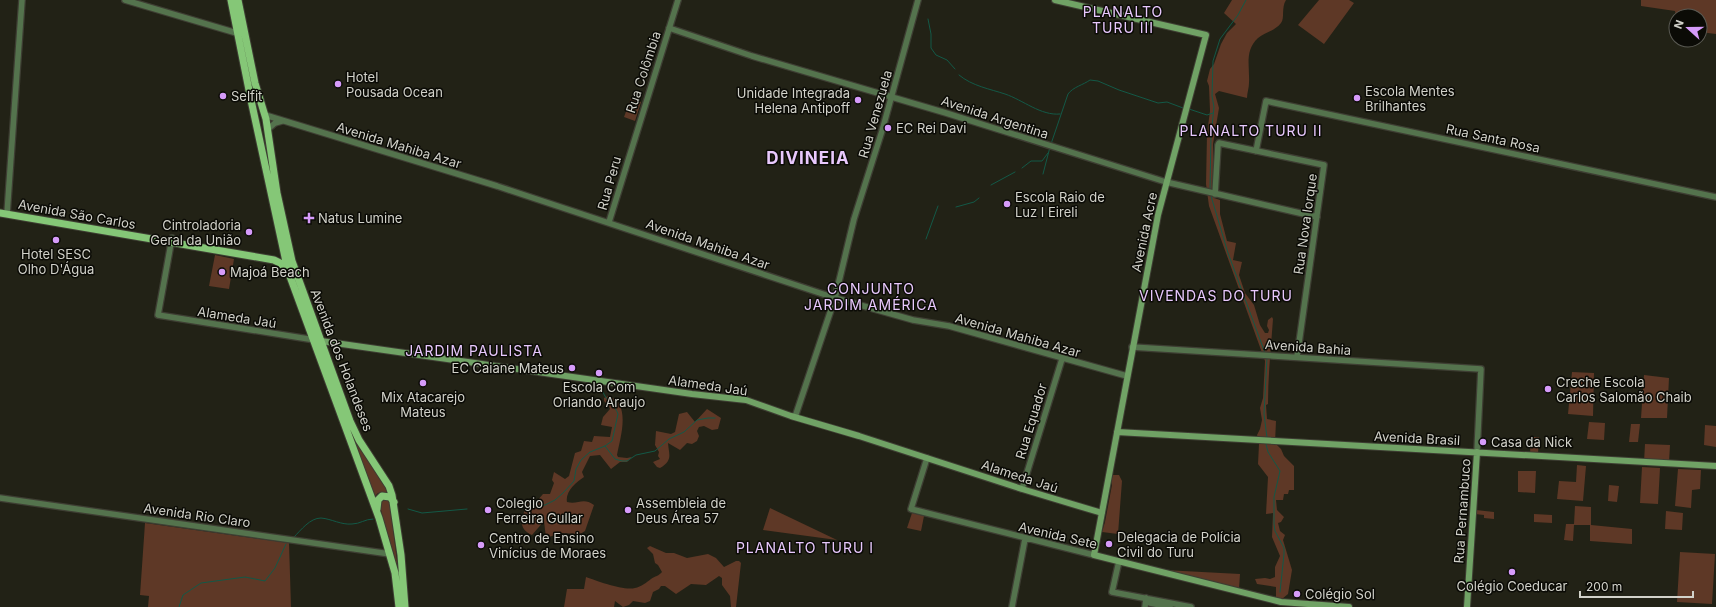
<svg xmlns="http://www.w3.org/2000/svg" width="1716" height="607" font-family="Inter,sans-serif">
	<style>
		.green { fill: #5e3826 }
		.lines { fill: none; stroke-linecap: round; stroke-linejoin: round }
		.stream { stroke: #135947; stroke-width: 1 }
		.tertiary-casing { stroke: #3e3e33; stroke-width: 8 }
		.secondary-casing { stroke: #3e3e33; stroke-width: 8 }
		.primary-casing { stroke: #3e3e33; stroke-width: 9 }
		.tertiary { stroke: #54734d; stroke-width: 5.5 }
		.secondary { stroke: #70a265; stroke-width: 6 }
		.primary { stroke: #85c777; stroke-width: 7 }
		.poi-dot { fill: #d69bfa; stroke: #0b0b06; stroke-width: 1.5 }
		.labels { text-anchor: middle; stroke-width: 3; stroke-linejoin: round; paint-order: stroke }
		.street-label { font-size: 13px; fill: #d2d2ca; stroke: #0b0b06 }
		.poi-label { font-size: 13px; fill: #d2d2ca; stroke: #0b0b06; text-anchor: start }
		.neighbourhood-label { font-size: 14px; letter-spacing: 1px; fill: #e8c8fd; stroke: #0b0b06 }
		.district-label { font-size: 17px; font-weight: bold; letter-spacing: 1px; fill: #e8c8fd; stroke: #0b0b06 }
	</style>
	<rect width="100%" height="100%" fill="#222216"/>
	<path class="green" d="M1232 0H1286C1281 8 1285 18 1281 23 1275 31 1265 32 1258 38 1244 51 1250 67 1249 83 1249 88 1247 93 1247 98L1219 91 1215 94 1219 108 1213 144 1214 198 1220 200V214L1227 241 1236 243 1233 260 1242 262 1239 275 1245 293 1254 305 1260 325 1265 333H1268L1269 330 1267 326 1268 320 1272 317 1273 319C1271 348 1268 375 1268 404L1266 405 1267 419 1276 421 1275 443 1281 449 1284 456 1294 466V490H1289L1288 494H1284L1283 500H1276L1277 510 1284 517 1281 522 1278 523 1280 531 1285 535 1283 540 1292 570 1288 594 1282 599H1276V587L1257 584 1255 579 1265 578 1270 579 1275 577V567L1280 556 1272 537 1273 513 1266 514 1268 477 1258 464 1259 444 1257 435 1260 429 1262 420 1260 408 1263 398 1265 361 1209 206 1206 184 1207 134 1210 111 1209 86 1207 81 1210 69 1214 64 1221 44 1227 33 1236 24 1224 13Z
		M1319 0H1349L1354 3 1324 44 1298 25Z
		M1641 0H1716V34L1700 32V16H1676L1675 11 1641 6Z
		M631 98 641 102 635 121 624 117Z
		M215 255 234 259 229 289 209 286Z
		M1572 372 1594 373 1593 416 1568 414Z
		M1644 375 1669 378 1667 418H1641Z
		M608 396C632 403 620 438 617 455L618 457 627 458 632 457 627 462H620L611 469 600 455 590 456 582 472 584 477C576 482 565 492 567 502 578 505 583 497 594 505L585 531 580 534 561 533 546 538 544 521 532 535C515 528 523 514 529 501H537L543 494H550L554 483 552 480 554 472 565 479 569 476 575 453 581 451 584 441 592 442 594 436 610 437 612 427 601 425 603 417 610 409 609 406 604 401V398Z
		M707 409 721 418 718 429 712 430 704 426 699 427 697 431 699 436 697 441 692 444 687 443 680 450 668 443C669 455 673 460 660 468L657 467 653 462 660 459 658 456 659 452 655 445 656 431 671 434 675 432 679 414 687 412 695 422Z
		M1589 422 1605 423 1604 440 1587 439Z
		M1631 424H1640L1638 442H1629Z
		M1705 425 1716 426V447L1704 445Z
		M350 432H352L384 484 387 492 378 493 374 497Z
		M1531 437H1539L1538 454H1530Z
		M1645 444 1670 445 1669 462H1644Z
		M1577 465 1586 466 1583 501 1557 499 1559 481 1576 482Z
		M1642 467 1660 468 1658 504 1640 503Z
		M1678 469 1701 470 1700 489 1692 490 1691 508 1675 506Z
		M1518 471H1536L1535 493 1518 492Z
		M1113 475H1119L1122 481 1118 534 1102 532 1105 522 1112 485 1111 481Z
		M1609 485 1619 486 1617 502 1608 501Z
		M384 500 388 501 390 504 400 586 380 506 381 501Z
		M1575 506 1591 507V525L1632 529V544L1590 541V525H1574L1573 541 1564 540 1566 524H1574Z
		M770 508 837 540 763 530Z
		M1476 510 1494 512V519L1484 518V515L1475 514Z
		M1666 511 1683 513 1682 530 1665 529Z
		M912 513 924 516 921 531 907 528Z
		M1534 514 1552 515V523L1534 522Z
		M145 523 289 543 291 607H148L149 596 140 595Z
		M650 546 666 553H674L687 558 708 554 716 558 724 567 736 561H739L741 563 736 607H731L730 596 722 585V578L719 576 706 585 691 584 676 594 665 586H661L659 589 653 592 650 601 645 603 633 601 629 605 623 607 615 601 614 607H564L567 589H584L586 577C597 581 624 591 635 588 641 587 647 582 651 579 655 576 659 576 662 572L658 565 655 563 653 554 647 548Z
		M1680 552 1715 554 1712 604 1677 602Z
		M1164 570 1240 574 1239 589Z"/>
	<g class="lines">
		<path class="stream" d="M928 19 931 34V48L936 55 947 60 955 69
			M959 75C972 86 990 89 1005 94 1023 100 1041 116 1060 114
			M1189 109 1207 115 1213 113
			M1051 144 1068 94C1073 87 1083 85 1090 80L1098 81 1119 90 1158 103 1167 102 1183 108
			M1022 168 1031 161H1042L1048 153
			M1043 174 1050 147
			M991 185 1015 172
			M1210 191 1211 135 1214 107 1212 96 1213 61 1220 39 1238 15 1246 0
			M1211 196 1228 253 1265 353
			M956 207 974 202 979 198
			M926 239 938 206
			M1267 358 1264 414 1267 438
			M1266 444 1268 452 1280 471 1274 497V524L1275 531 1284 548V554L1280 592
			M605 446 615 459 622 461H627L636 455 655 451 669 439 684 432 697 420 708 418H715
			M526 507 545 505 555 500 563 493 574 481 576 469 581 460 590 452 605 446 612 441 618 414C615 405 606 401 603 392
			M408 509 422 513 467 509
			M294 537C301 530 310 518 321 518 332 519 341 525 352 524 360 524 365 519 373 519
			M179 607 183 595 201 583 245 577 265 581 275 568 286 544"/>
		<defs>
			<path id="tertiary" d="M125 0 240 34
				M669 28 752 56 946 113 1166 182 1317 217
				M265 115 497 186 835 298 913 320 949 326 1127 376
				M268 129 275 123 282 121
				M1256 151 1266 101 1716 197
				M1215 194 1218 145 1219 143 1324 165 1297 357
				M7 214 22 0
				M609 222 678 0
				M172 238 158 315 315 340
				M1132 347 1481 369 1477 452
				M795 417 835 298 854 219 882 131 918 0
				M927 458 911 509 1094 555
				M1022 489 1062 359
				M0 498 390 554
				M1119 561 1112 592 1191 607
				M1146 598 1150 603 1170 607
				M1012 607 1025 539
				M1145 607 1146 598"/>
			<path id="secondary" d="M1055 0 1206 35 1158 215 1094 555 1281 602 1349 607
				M321 341 692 394 746 400 791 416 859 436 1022 489 1102 513
				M1117 432 1716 466
				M1467 607 1477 452"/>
			<path id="primary" d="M231 0 251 100 288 271 379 518 395 573 399 607
				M238 0 255 83 266 119 277 193 292 261 350 421 359 440 389 486 392 495 401 555 405 607
				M0 213 274 260 280 263 287 269
				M377 509 378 500 382 496 390 497 394 502"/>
		</defs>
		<use href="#tertiary" class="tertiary-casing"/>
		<use href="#secondary" class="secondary-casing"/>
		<use href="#primary" class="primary-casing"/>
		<use href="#tertiary" class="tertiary"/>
		<use href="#secondary" class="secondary"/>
		<use href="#primary" class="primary"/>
	</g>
	<g class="poi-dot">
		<circle cx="338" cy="84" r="4"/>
		<circle cx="223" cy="96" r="4"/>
		<circle cx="1357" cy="98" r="4"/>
		<circle cx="858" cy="100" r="4"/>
		<circle cx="888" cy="128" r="4"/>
		<circle cx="1007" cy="204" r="4"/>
		<path d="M307 212h4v4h4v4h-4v4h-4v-4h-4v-4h4z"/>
		<circle cx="249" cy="232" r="4"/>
		<circle cx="56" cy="240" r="4"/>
		<circle cx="222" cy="272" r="4"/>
		<circle cx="572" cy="368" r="4"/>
		<circle cx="599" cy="373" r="4"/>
		<circle cx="423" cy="383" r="4"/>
		<circle cx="1548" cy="389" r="4"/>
		<circle cx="1483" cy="442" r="4"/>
		<circle cx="488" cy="510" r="4"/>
		<circle cx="628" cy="510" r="4"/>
		<circle cx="1109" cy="544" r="4"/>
		<circle cx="481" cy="545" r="4"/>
		<circle cx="1512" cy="572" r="4"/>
		<circle cx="1297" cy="594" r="4"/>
	</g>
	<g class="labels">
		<g class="street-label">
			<text transform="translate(643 72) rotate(-72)" y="5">Rua Colômbia</text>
			<text transform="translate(875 114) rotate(-74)" y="5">Rua Venezuela</text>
			<text transform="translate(995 117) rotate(18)" y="5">Avenida Argentina</text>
			<text transform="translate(1493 138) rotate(12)" y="5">Rua Santa Rosa</text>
			<text transform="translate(399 145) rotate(17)" y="5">Avenida Mahiba Azar</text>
			<text transform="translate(609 183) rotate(-74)" y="5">Rua Peru</text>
			<text transform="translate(77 214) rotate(10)" y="5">Avenida São Carlos</text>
			<text transform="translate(1305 224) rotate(-82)" y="5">Rua Nova Iorque</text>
			<text transform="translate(1144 232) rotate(-78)" y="5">Avenida Acre</text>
			<text transform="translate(708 244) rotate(19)" y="5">Avenida Mahiba Azar</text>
			<text transform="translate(237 317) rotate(9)" y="5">Alameda Jaú</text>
			<text transform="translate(1018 335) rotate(16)" y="5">Avenida Mahiba Azar</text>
			<text transform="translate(1308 347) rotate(4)" y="5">Avenida Bahia</text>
			<text transform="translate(342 360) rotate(69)" y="5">Avenida dos Holandeses</text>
			<text transform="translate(708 385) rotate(8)" y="5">Alameda Jaú</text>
			<text transform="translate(1031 421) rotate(-73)" y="5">Rua Equador</text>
			<text transform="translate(1417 438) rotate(3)" y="5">Avenida Brasil</text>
			<text transform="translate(1020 476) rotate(18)" y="5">Alameda Jaú</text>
			<text transform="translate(1462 511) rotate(-86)" y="5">Rua Pernambuco</text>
			<text transform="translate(197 515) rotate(8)" y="5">Avenida Rio Claro</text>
			<text transform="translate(1058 535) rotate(13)" y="5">Avenida Sete</text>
		</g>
		<g class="poi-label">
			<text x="346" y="82">Hotel<tspan x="346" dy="15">Pousada Ocean</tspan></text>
			<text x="1365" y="96">Escola Mentes<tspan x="1365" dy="15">Brilhantes</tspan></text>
			<text x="850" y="98" text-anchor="end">Unidade Integrada<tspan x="850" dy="15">Helena Antipoff</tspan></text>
			<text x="231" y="101">Selfit</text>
			<text x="896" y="133">EC Rei Davi</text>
			<text x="1015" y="202">Escola Raio de<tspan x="1015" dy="15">Luz I Eireli</tspan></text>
			<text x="318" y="223">Natus Lumine</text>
			<text x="241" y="230" text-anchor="end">Cintroladoria<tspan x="241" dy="15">Geral da União</tspan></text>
			<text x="56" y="259" text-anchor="middle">Hotel SESC<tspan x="56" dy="15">Olho D'Água</tspan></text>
			<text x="230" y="277">Majoá Beach</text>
			<text x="564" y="373" text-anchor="end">EC Caiane Mateus</text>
			<text x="1556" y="387">Creche Escola<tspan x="1556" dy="15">Carlos Salomão Chaib</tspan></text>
			<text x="599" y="392" text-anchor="middle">Escola Com<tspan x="599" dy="15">Orlando Araujo</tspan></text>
			<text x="423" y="402" text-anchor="middle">Mix Atacarejo<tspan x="423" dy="15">Mateus</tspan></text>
			<text x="1491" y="447">Casa da Nick</text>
			<text x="496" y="508">Colegio<tspan x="496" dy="15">Ferreira Gullar</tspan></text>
			<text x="636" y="508">Assembleia de<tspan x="636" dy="15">Deus Área 57</tspan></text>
			<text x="1117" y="542">Delegacia de Polícia<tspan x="1117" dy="15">Civil do Turu</tspan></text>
			<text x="489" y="543">Centro de Ensino<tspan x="489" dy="15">Vinícius de Moraes</tspan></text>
			<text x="1512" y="591" text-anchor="middle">Colégio Coeducar</text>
			<text x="1305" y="599">Colégio Sol</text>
		</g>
		<g class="neighbourhood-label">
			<text x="1123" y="17">PLANALTO<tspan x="1123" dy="16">TURU III</tspan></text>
			<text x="1251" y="136">PLANALTO TURU II</text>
			<text x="871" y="294">CONJUNTO<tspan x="871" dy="16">JARDIM AMÉRICA</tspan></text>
			<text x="1216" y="301">VIVENDAS DO TURU</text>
			<text x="474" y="356">JARDIM PAULISTA</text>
			<text x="805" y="553">PLANALTO TURU I</text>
		</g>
		<g class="district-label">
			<text x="808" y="164">DIVINEIA</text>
		</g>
	</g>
	<g transform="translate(1688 28) rotate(291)"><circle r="19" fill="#0b0b06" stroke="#5b5b54"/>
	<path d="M0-3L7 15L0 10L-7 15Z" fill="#d69bfa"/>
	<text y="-6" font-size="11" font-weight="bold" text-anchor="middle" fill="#d2d2ca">N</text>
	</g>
	<path d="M1580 591v6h113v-6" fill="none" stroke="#d2d2ca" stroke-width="2"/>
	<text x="1586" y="591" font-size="12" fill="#d2d2ca" stroke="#0b0b06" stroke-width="3" paint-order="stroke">200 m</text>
</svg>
